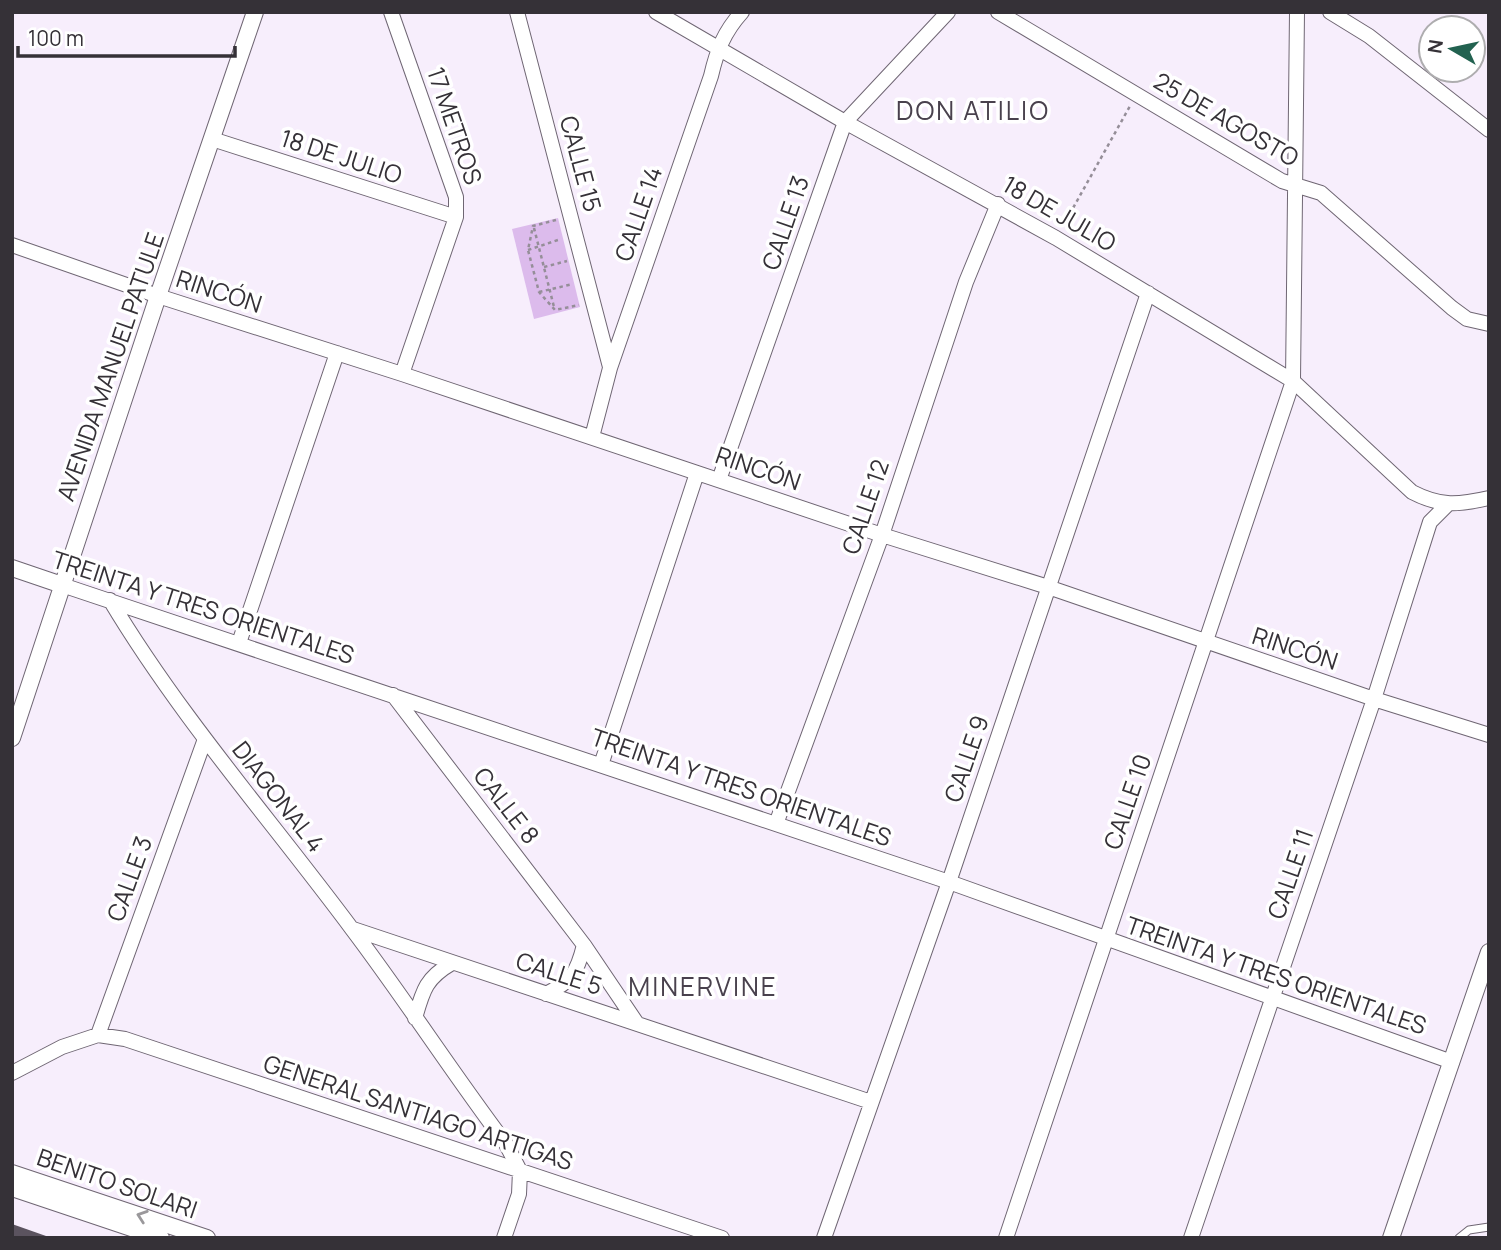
<svg xmlns="http://www.w3.org/2000/svg" width="1501" height="1250" font-family="Manrope,sans-serif">
	<style>
		.green { fill: #dcbbec }
		.building { fill: #5b535f }
		.lines { fill: none; stroke-linecap: round; stroke-linejoin: round }
		.service-casing { stroke: #6f6673; stroke-width: 9 }
		.minor-casing { stroke: #6f6673; stroke-width: 16 }
		.tertiary-casing { stroke: #6f6673; stroke-width: 18 }
		.path { stroke: #958e98; stroke-width: 2.5; stroke-dasharray: 3.5 3.5; stroke-linecap: butt }
		.service { stroke: #fff; stroke-width: 7 }
		.minor { stroke: #fff; stroke-width: 14 }
		.tertiary { stroke: #fff; stroke-width: 16 }
		.oneway { stroke: #9a989b }
		.labels { text-anchor: middle; stroke-width: 7; stroke-linejoin: round; paint-order: stroke }
		.street-label { font-size: 24px; fill: #353137; stroke: #fff }
		.neighbourhood-label { font-size: 26px; letter-spacing: 2px; fill: #49414d; stroke: #fff }
	</style>
	<rect width="100%" height="100%" fill="#f7eefc"/>
	<path class="green" d="M558 218 580 307 534 319 512 229Z"/>
	<path class="building" d="M12 1224 46 1236V1238H12Z"/>
	<g class="lines">
		<defs>
			<path id="service" d="M1459 1238 1469 1230 1489 1227"/>
			<path id="minor" d="M391 12 456 197V217L402 374
				M517 12 610 367
				M656 12 845 122 1056 238 1293 381 1412 492C1441 507 1458 505 1489 498
				M998 12 1282 181 1321 193 1452 308 1467 319 1489 324
				M1330 12 1369 36 1489 130
				M212 139 456 217
				M12 245 158 296 402 374 882 535 1048 587 1374 699 1489 735
				M592 437 610 368 711 76C717 50 724 32 742 12
				M719 480 845 122 948 12
				M62 585 949 882 1452 1062
				M110 600C180 717 271 820 352 929 405 999 453 1074 506 1144L520 1171 519 1194 504 1238
				M239 643 337 353
				M393 695 584 945 636 1022
				M601 765 697 473
				M776 824 882 535 966 282 998 204
				M353 929 871 1102
				M546 994C572 981 577 973 584 945
				M415 1018C423 990 426 978 452 963
				M98 1035 205 739
				M12 1073 62 1047 98 1035 125 1039 722 1238
				M824 1238 949 882 1148 293
				M1006 1238 1293 381 1297 12
				M1191 1238 1374 699 1430 522 1448 504"/>
			<path id="tertiary" d="M12 568 62 585
				M12 738 158 296 255 12
				M12 1173 207 1238
				M12 1188 161 1238
				M1391 1238 1489 952"/>
		</defs>
		<use href="#service" class="service-casing"/>
		<use href="#minor" class="minor-casing"/>
		<use href="#tertiary" class="tertiary-casing"/>
		<path class="path" d="M556 220 533 226 528 250 539 292 555 310 579 305
			M1063 226 1130 106
			M534 228 554 307
			M528 250 561 239
			M544 267 567 261
			M539 292 573 284"/>
		<use href="#service" class="service"/>
		<use href="#minor" class="minor"/>
		<use href="#tertiary" class="tertiary"/>
	</g>
	<defs><path id="oneway-chevron" d="M-2-3.5L2.5 0L-2 3.5" fill="none" stroke-width="1.6" stroke-linecap="round" stroke-linejoin="round" transform="scale(1.75)"/></defs>
	<use class="oneway" href="#oneway-chevron" transform="translate(142 1216) rotate(-161)"/>
	<g class="labels">
		<g class="street-label">
			<text transform="translate(1226 120) rotate(30)" y="8">25 DE AGOSTO</text>
			<text transform="translate(454 126) rotate(71)" y="8">17 METROS</text>
			<text transform="translate(341 157) rotate(18)" y="8">18 DE JULIO</text>
			<text transform="translate(580 164) rotate(75)" y="8">CALLE 15</text>
			<text transform="translate(639 214) rotate(-71)" y="8">CALLE 14</text>
			<text transform="translate(1059 214) rotate(30)" y="8">18 DE JULIO</text>
			<text transform="translate(786 223) rotate(-71)" y="8">CALLE 13</text>
			<text transform="translate(219 292) rotate(18)" y="8">RINCÓN</text>
			<text transform="translate(111 367) rotate(-71)" y="8">AVENIDA MANUEL PATULE</text>
			<text transform="translate(758 469) rotate(19)" y="8">RINCÓN</text>
			<text transform="translate(866 507) rotate(-71)" y="8">CALLE 12</text>
			<text transform="translate(203 608) rotate(18)" y="8">TREINTA Y TRES ORIENTALES</text>
			<text transform="translate(1295 649) rotate(18)" y="8">RINCÓN</text>
			<text transform="translate(967 759) rotate(-71)" y="8">CALLE 9</text>
			<text transform="translate(741 788) rotate(19)" y="8">TREINTA Y TRES ORIENTALES</text>
			<text transform="translate(278 797) rotate(52)" y="8">DIAGONAL 4</text>
			<text transform="translate(1128 802) rotate(-71)" y="8">CALLE 10</text>
			<text transform="translate(506 806) rotate(52)" y="8">CALLE 8</text>
			<text transform="translate(1291 874) rotate(-71)" y="8">CALLE 11</text>
			<text transform="translate(130 879) rotate(-70)" y="8">CALLE 3</text>
			<text transform="translate(559 974) rotate(18)" y="8">CALLE 5</text>
			<text transform="translate(1276 976) rotate(19)" y="8">TREINTA Y TRES ORIENTALES</text>
			<text transform="translate(418 1113) rotate(18)" y="8">GENERAL SANTIAGO ARTIGAS</text>
			<text transform="translate(117 1184) rotate(19)" y="8">BENITO SOLARI</text>
		</g>
		<g class="neighbourhood-label">
			<text x="973" y="120">DON ATILIO</text>
			<text x="703" y="996">MINERVINE</text>
		</g>
	</g>
	<rect width="1501" height="1250" fill="none" stroke="#353137" stroke-width="28"/>
	<g transform="translate(1452 49) rotate(279)"><circle r="33" fill="#ffffff" stroke="#aeadaf" stroke-width="2"/>
	<path d="M0-5L12 26L0 18L-12 26Z" fill="#226250"/>
	<text y="-10" font-size="19" font-weight="bold" text-anchor="middle" fill="#353137">N</text>
	</g>
	<path d="M18 46v10h217v-10" fill="none" stroke="#353137" stroke-width="3.5"/>
	<text x="28" y="46" font-size="21" fill="#353137" stroke="#ffffff" stroke-width="5" paint-order="stroke">100 m</text>
</svg>
